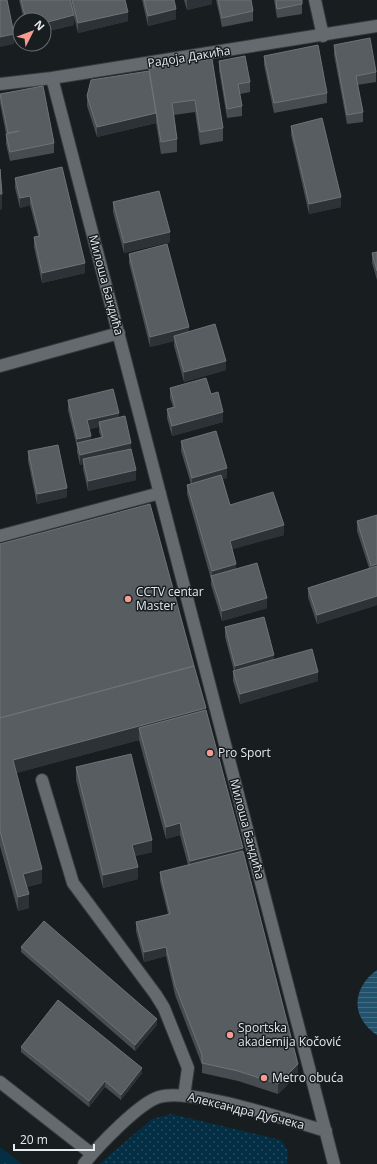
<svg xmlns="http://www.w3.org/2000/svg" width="377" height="1164" font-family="'Open Sans',sans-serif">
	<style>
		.grass { fill: url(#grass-dots) }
		.park { fill: url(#park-tufts) }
		.water { fill: url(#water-rules) }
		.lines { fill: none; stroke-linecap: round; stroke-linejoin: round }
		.minor-casing { stroke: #36393c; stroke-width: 14 }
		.minor { stroke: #646a6e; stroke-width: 12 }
		.wall { fill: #464c50; fill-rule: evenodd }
		.shaded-wall { fill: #2c3236 }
		.building { fill: #575d61; stroke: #6e7376 }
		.poi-dot { fill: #f59c91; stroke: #181d20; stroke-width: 1.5 }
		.labels { text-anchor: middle; stroke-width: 3; stroke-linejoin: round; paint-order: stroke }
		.street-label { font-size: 12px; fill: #e6eaec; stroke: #181d20 }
		.poi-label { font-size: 12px; fill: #e6eaec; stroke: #181d20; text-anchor: start }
	</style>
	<defs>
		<pattern id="grass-dots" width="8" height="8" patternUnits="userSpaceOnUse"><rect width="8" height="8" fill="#032e44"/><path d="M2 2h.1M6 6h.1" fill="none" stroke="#284c5f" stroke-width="1.8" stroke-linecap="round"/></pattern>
		<pattern id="park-tufts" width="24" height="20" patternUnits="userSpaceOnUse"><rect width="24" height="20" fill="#032e44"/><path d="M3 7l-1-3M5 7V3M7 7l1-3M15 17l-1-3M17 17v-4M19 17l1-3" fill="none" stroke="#284c5f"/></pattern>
		<pattern id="water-rules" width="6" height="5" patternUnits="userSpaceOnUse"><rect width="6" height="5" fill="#23526d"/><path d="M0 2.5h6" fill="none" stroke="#436b82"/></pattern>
	</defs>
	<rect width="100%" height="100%" fill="#181d20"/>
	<path class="grass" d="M171 1114 281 1140C288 1148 289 1154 287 1164H99L152 1119Z"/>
	<path class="park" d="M0 1147 22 1164H0Z"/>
	<path class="water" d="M377 970V1035C350 1017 352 988 377 970Z"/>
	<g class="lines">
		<defs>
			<path id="minor" d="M315 0 323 36
				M52 78 334 1164
				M0 84 52 78 377 26
				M0 366 119 333
				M0 536 160 493
				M42 780 73 883 156 995 164 1008 188 1068 184 1096
				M0 1082 92 1154
				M84 1164C97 1147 139 1103 159 1097 190 1087 291 1121 326 1131"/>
		</defs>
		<use href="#minor" class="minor-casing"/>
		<use href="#minor" class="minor"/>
	</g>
	<path class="wall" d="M19 0H125L128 21 78 33 74 17V25L44 32V20H24Z
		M142 0H174L176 19 148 26Z
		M184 0H212V4L187 10Z
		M216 0H251L253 11V21L222 27Z
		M274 0H302V14L277 18Z
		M334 45 376 72V82L357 85 363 112V122L347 124 334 55Z
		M264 56 327 93V103L274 113 264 65Z
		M212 59 223 128V141L200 145 195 112 174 115 177 139V152L161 154 156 123 97 137 87 106V96L149 71V68Z
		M219 61 250 82V92L240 94 242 106V116L227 118 219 70Z
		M0 94 54 143V153L10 161 6 144V134L0 103Z
		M291 126 341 207 309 214 291 135Z
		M62 167 85 273 42 283 34 247V237L38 236 30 205 20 208 15 188V178Z
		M113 202 170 242 124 253 113 212Z
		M377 252V280L372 263V253Z
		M129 254 189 332 226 370 184 382 174 346V341L150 347 129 263Z
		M170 388 211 394 223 422 172 436 167 418V409L173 407 170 398Z
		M68 400 119 418 131 449 136 480 88 491 83 469V464L80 465 77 452V447L68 410ZM99 427V432L101 437 91 440 89 429Z
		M181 441 227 478 223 479 230 505 284 535 232 549 236 569 267 608 222 621 211 585V579L187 494V485L191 484 181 451Z
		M28 451 67 497 37 504 28 461Z
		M377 515V605L317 624 308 597V588L369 568 357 531V521Z
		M0 544 206 710 243 851 298 1074 278 1094 238 1081 202 1073V1065L175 995 166 956 144 962 136 931V922L168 914 160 881V872L188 865 180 835 166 839 139 740 16 773 42 883 27 887 29 908 18 911 0 846Z
		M225 627 274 660 318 681 240 704 233 681V671H234L225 637Z
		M76 767 152 852 135 856 138 879 103 888 76 780Z
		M21 947 157 1025 135 1051 21 952Z
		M21 1047 142 1073 121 1100 105 1087 89 1107 21 1052Z"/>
	<path class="shaded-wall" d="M187 0H212V4L187 10Z
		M176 9V19L148 26V16Z
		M128 12V21L78 33V23Z
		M74 15V25L44 32V23Z
		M14 34V44L0 47V37Z
		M156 113V123L97 137V127Z
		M0 194H2V209L0 210Z
		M30 196V205L20 208V198Z
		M341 197V207L309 214V204Z
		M170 232V242L124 253V243Z
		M85 263V273L42 283V273Z
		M189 327V337L174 336V341L150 347V337Z
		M226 361V370L184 382V372Z
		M223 412V422L172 436V426Z
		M119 413V422H99V427L87 430V420Z
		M91 436V445L77 444V439Z
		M131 443V453L83 459V464L80 465V455Z
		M227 468V478L192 488V478Z
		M136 470V480L88 491V481Z
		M67 488V497L37 504V494Z
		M284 525V535L230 550V541Z
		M236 564V573L212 577V571Z
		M377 564V573L371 575V566Z
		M377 596V605L317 624V615Z
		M267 598V608L222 621V611Z
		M274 655V665L235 675V666Z
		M318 672V681L240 704V694Z
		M206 708V723L139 728V740L13 774V760Z
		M180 823V835L166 839V827Z
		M152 840V852L132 857V845Z
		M243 848V860L190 874V861Z
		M138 867V879L103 888V875Z
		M42 869V883L23 888V874Z
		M29 894V908L18 911V897Z
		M166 947V956L144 962V952Z
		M157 1019V1025L135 1051V1045Z
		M298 1064V1074L278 1094V1084Z
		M142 1068V1073L121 1100V1095Z
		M105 1081V1087L89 1107V1101Z"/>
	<path class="building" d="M0 0H7L14 34 0 37Z
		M21 0H70L74 15 44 23V20H26Z
		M72 0H125L128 12 78 23Z
		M144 0H174L176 9 148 16Z
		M218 0H251L253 11 222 18Z
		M276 0H302V4L277 9Z
		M370 38 376 72 356 76 363 112 347 115 334 45Z
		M318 45 327 93 274 103 264 56Z
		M245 56 250 82 238 84 242 106 227 109 219 61Z
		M212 59 223 128 200 132 195 100 172 103 177 139 161 142 149 68Z
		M149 71 156 113 97 127 87 96 91 80Z
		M43 86 54 143 10 152 6 134 19 131 8 133 0 94Z
		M322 118 341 197 309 204 291 126Z
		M62 167 85 263 42 273 34 237 40 236 30 196 20 198 15 178Z
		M0 169 2 194H0Z
		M159 191 170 232 124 243 113 202Z
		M167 244 189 327 150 337 129 254Z
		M377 252V271L372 253Z
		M215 324 226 361 184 372 174 336Z
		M206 378 211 394 218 392 223 412 172 426 167 409 175 407 170 388Z
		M113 389 119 413 87 420 91 436 77 439 68 400Z
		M125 416 131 443 80 455 77 443 103 437 99 422Z
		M216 431 227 468 192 478 181 441Z
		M58 445 67 488 37 494 28 451Z
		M131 449 136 470 88 481 83 459Z
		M221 475 230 505 273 492 284 525 230 541 236 564 212 571 187 485Z
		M150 504 194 666 0 718V544Z
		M377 515V564L371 566 357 521Z
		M257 563 267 598 222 611 211 576Z
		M377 566V596L317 615 308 588Z
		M264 617 274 655 235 666 225 627Z
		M312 649 318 672 240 694 233 671Z
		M194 666 206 708 13 760 42 869 23 874 29 894 18 897 0 831V718Z
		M206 710 243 848 190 861 180 823 166 827 139 728Z
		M131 754 152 840 132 845 138 867 103 875 76 767Z
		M243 851 298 1064 278 1084 238 1071 202 1063V1055L175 985 166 947 144 952 136 922 170 914 160 872Z
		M44 921 157 1019 135 1045 21 947Z
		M58 1000 142 1068 121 1095 105 1081 89 1101 21 1047Z"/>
	<g class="poi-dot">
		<circle cx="128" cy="599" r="4"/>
		<circle cx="210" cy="753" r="4"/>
		<circle cx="230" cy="1035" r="4"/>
		<circle cx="264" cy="1078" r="4"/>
	</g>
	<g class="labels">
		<g class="street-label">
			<text transform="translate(189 57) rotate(-9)" y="4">Радоја Дакића</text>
			<text transform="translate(106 285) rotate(75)" y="4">Милоша Бандића</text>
			<text transform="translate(247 829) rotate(75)" y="4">Милоша Бандића</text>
			<text transform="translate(246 1111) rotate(14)" y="4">Александра Дубчека</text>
		</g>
		<g class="poi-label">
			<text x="136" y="596">CCTV centar<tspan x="136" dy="14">Master</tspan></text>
			<text x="218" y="757">Pro Sport</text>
			<text x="238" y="1032">Sportska<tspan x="238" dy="14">akademija Kočović</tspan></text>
			<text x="272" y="1082">Metro obuća</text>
		</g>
	</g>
	<g transform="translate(32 32) rotate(48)"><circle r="19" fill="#181d20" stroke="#6a6f72"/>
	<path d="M0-3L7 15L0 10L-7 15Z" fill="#f59c91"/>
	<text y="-6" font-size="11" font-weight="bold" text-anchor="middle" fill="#e6eaec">N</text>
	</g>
	<path d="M14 1144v6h80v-6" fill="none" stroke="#e6eaec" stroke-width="2"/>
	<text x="20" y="1144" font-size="12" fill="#e6eaec" stroke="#181d20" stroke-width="3" paint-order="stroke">20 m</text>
</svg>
